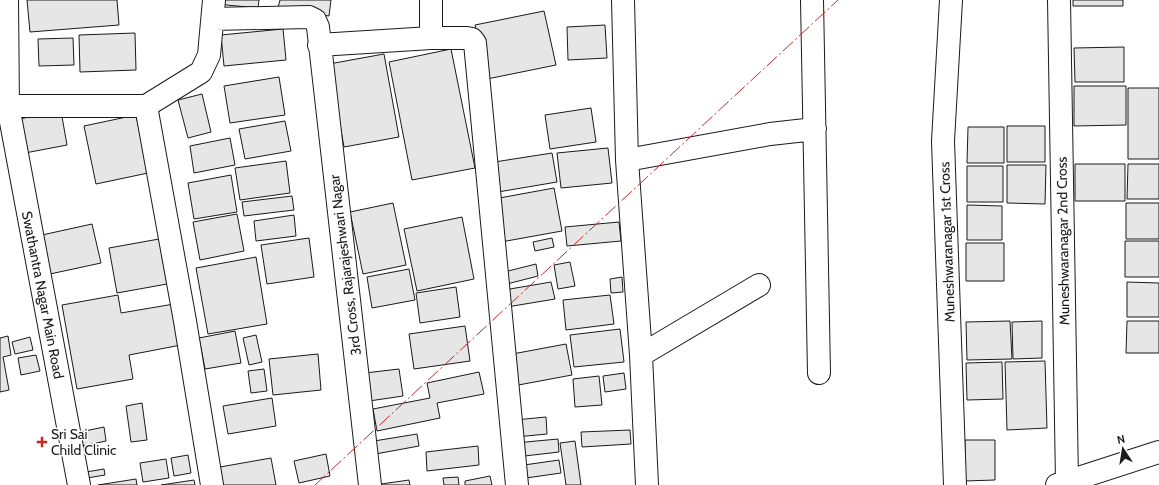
<svg xmlns="http://www.w3.org/2000/svg" width="1159" height="485" font-family="Cabin,sans-serif">
	<style>
		.building { fill: #e6e6e6; stroke: #1a1a1a }
		.lines { fill: none; stroke-linecap: round; stroke-linejoin: round }
		.street-casing { stroke: #1a1a1a; stroke-width: 24 }
		.secondary-casing { stroke: #1a1a1a; stroke-width: 24 }
		.street { stroke: #fff; stroke-width: 22 }
		.secondary { stroke: #fff; stroke-width: 22 }
		.power { stroke: #c62828; stroke-width: 1; stroke-dasharray: 14 3 2 3; stroke-linecap: butt }
		.poi-dot { fill: #c62828; stroke: #fff; stroke-width: 1.5 }
		.labels { text-anchor: middle; stroke-width: 3; stroke-linejoin: round; paint-order: stroke }
		.street-label { font-size: 14px; fill: #1a1a1a; stroke: #fff }
		.poi-label { font-size: 14px; fill: #1a1a1a; stroke: #fff; text-anchor: start }
	</style>
	<rect width="100%" height="100%" fill="#fff"/>
	<path class="building" d="M27 0H117L119 25 30 32Z
		M216 0H259L258 8 216 4Z
		M280 0H331L329 16 278 8Z
		M1073 0H1123V6H1073Z
		M544 11 556 65 487 79 475 25Z
		M605 25 607 58 568 60 567 27Z
		M283 29 286 60 224 66 221 35Z
		M135 33 136 70 80 72 79 35Z
		M73 38 74 65 39 66 38 39Z
		M1124 47V82H1075L1074 48Z
		M451 49 475 168 412 180 389 62Z
		M384 54 399 137 344 147 329 64Z
		M279 77 285 115 230 123 224 86Z
		M1074 86H1126V125L1074 126Z
		M1128 88H1159V159H1128Z
		M202 94 211 132 188 138 178 100Z
		M591 108 596 142 550 149 545 115Z
		M61 111 67 145 25 153 19 119Z
		M136 115 148 173 96 184 84 126Z
		M285 121 291 151 245 159 239 129Z
		M1007 126H1045V162H1007Z
		M968 127H1004V163H967Z
		M230 138 235 165 194 173 190 146Z
		M608 148 612 183 561 188 557 153Z
		M552 153 557 182 492 193 488 163Z
		M286 161 290 193 240 200 235 168Z
		M1075 164H1125V201H1075Z
		M1128 164H1159V199H1127Z
		M1007 165H1046L1045 204 1007 203Z
		M967 166H1003V202H967Z
		M231 175 237 212 194 219 188 183Z
		M554 188 562 231 501 242 494 199Z
		M292 196 294 210 244 216 242 202Z
		M393 203 406 265 363 274 350 212Z
		M1126 203H1159V239H1126Z
		M967 205 1002 206V240H967Z
		M237 214 244 251 200 260 193 222Z
		M294 215 296 236 256 241 254 221Z
		M462 217 474 279 417 291 404 229Z
		M619 222 621 241 567 246 565 227Z
		M92 224 101 263 50 274 42 235Z
		M309 238 314 277 267 284 261 245Z
		M552 238 554 247 535 251 533 242Z
		M159 239 167 284 117 293 109 248Z
		M1125 241H1159V277H1125Z
		M966 243H1004V281H966Z
		M256 257 267 324 208 334 196 268Z
		M570 262 575 286 558 289 554 265Z
		M536 264 538 276 503 285 500 273Z
		M409 269 415 300 372 308 367 277Z
		M622 277 623 292 611 293 610 279Z
		M551 282 555 299 507 307 504 290Z
		M1127 282 1159 283V317H1127Z
		M456 287 460 317 420 323 416 293Z
		M118 295 121 313 174 304 181 345 129 355 133 379 77 389 62 305Z
		M610 295 614 324 566 330 563 300Z
		M1010 321 1012 359 967 360 966 322Z
		M1042 321V358L1013 359 1012 322Z
		M1127 321H1159V353H1126Z
		M465 326 470 361 414 369 409 334Z
		M620 329 624 362 574 367 570 335Z
		M235 331 241 363 205 369 199 338Z
		M256 335 262 362 249 365 243 338Z
		M8 336 11 355 3 357 9 390 0 392V338Z
		M30 337 33 350 15 354 12 342Z
		M566 344 572 375 513 386 507 355Z
		M318 354 321 390 273 395 269 359Z
		M36 355 40 371 21 375 18 358Z
		M1045 361 1047 428 1007 430 1005 362Z
		M1002 362 1003 399 967 400 966 363Z
		M264 369 267 391 251 393 248 371Z
		M399 369 403 396 369 401 365 373Z
		M479 372 484 394 437 403 440 418 377 431 373 409 430 398 427 383Z
		M624 373 626 389 605 392 603 376Z
		M599 376 602 405 575 407 573 379Z
		M272 398 276 426 228 434 223 406Z
		M142 403 147 440 131 442 126 406Z
		M546 417 547 434 516 437 515 420Z
		M104 427 106 441 83 446 80 432Z
		M630 430 631 444 582 447 581 432Z
		M417 434 419 446 370 455 368 442Z
		M558 439 559 452 516 457 515 443Z
		M965 440H995V480L965 481Z
		M575 441 581 485H566L560 443Z
		M478 446 479 465 427 471 426 452Z
		M326 454 330 476 299 483 294 461Z
		M188 455 191 473 174 476 171 458Z
		M271 458 276 485H223L220 467Z
		M166 459 169 478 143 482 140 463Z
		M559 460 561 473 519 479 517 466Z
		M104 469 105 475 87 478 86 472Z
		M490 476 492 485H465V481Z
		M458 477 459 485H444L443 478Z
		M136 479 137 485H98Z
		M194 480 195 485H161Z
		M409 480 410 485H374Z"/>
	<g class="lines">
		<defs>
			<path id="street" d="M7 0 8 106 79 485
				M623 0 627 160 641 355 647 485
				M812 0 819 373
				M951 0 943 141 955 485
				M1059 0 1067 481
				M213 19 309 17 315 20 318 27 370 485
				M431 38V0
				M319 45 431 38H467L472 39 475 43 517 485
				M0 106H146
				M627 160 770 134 815 129
				M641 355 759 285
				M212 485 185 321 146 106 201 72 209 55 214 0"/>
			<path id="secondary" d="M1057 485 1159 452"/>
		</defs>
		<use href="#street" class="street-casing"/>
		<use href="#secondary" class="secondary-casing"/>
		<use href="#street" class="street"/>
		<use href="#secondary" class="secondary"/>
		<path class="power" d="M315 485 838 0"/>
	</g>
	<path class="poi-dot" d="M40 436h4v4h4v4h-4v4h-4v-4h-4v-4h4z"/>
	<g class="labels">
		<g class="street-label">
			<text transform="translate(1063 241) rotate(-91)" y="5">Muneshwaranagar 2nd Cross</text>
			<text transform="translate(947 242) rotate(-92)" y="5">Muneshwaranagar 1st Cross</text>
			<text transform="translate(345 265) rotate(-97)" y="5">3rd Cross, Rajarajeshwari Nagar</text>
			<text transform="translate(43 295) rotate(79)" y="5">Swathantra Nagar Main Road</text>
		</g>
		<g class="poi-label">
			<text x="51" y="439">Sri Sai<tspan x="51" dy="16">Child Clinic</tspan></text>
		</g>
	</g>
	<g transform="translate(1123 449) rotate(348)" stroke="#ffffff" stroke-width="3" paint-order="stroke">
	<path d="M0-3L7 15L0 10L-7 15Z" fill="#1a1a1a"/>
	<text y="-6" font-size="11" font-weight="bold" text-anchor="middle" fill="#1a1a1a">N</text>
	</g>
</svg>
